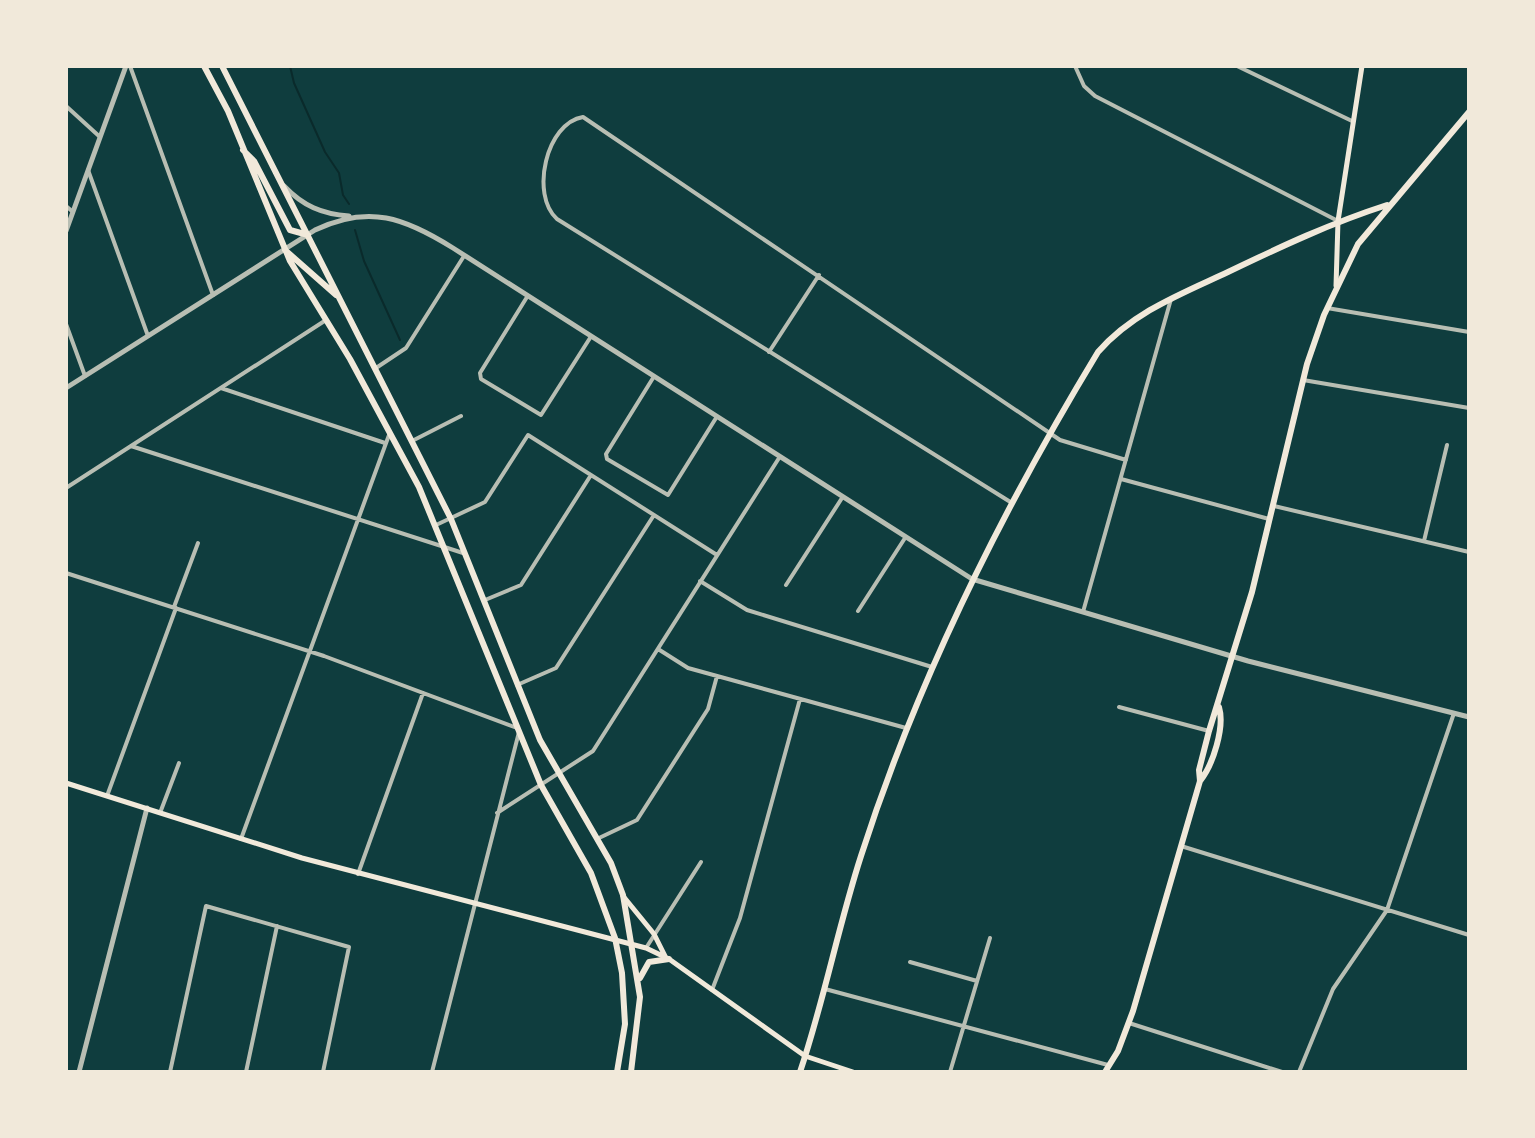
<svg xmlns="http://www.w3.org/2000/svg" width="1535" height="1138" font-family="'Titillium Web',sans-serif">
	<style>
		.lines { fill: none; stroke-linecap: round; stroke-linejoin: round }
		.stream { stroke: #0a2a2b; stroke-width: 2 }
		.minor { stroke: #b8beb3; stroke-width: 4 }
		.tertiary { stroke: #b8beb3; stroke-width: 5 }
		.secondary { stroke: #f1e9da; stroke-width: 5 }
		.primary { stroke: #f1e9da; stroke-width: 6 }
	</style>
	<rect width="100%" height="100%" fill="#0f3d3e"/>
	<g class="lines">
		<path class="stream" d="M290 66 294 83 325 152 339 173 343 195 349 204
			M355 230 364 261 400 340"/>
		<path class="minor" d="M130 66 213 295
			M1075 66 1084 86 1095 96 1338 221
			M1237 66 1352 121
			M66 106 100 137
			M88 170 148 336
			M66 206 73 212
			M527 297 480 373 481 379 541 415 590 338
			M1327 308 1469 332
			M66 324 85 376
			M769 352 819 275
			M376 368 406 348 464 256
			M653 378 606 454 607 459 668 495 716 418
			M1303 380 1469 408
			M221 388 385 443
			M412 441 461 416
			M131 446 463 553
			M1121 479 1269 519
			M66 488 326 320
			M1012 503 557 219C530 195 546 123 583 117L1060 440 1126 460
			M1274 506 1469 552
			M436 525 485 502 528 435 717 555
			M1424 541 1447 445
			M66 573 324 656 517 728
			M700 581 747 610 932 667
			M786 585 842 498
			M485 600 521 585 591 475
			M174 607 198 543
			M858 611 905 538
			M1083 612 1171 299
			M658 649 688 668 906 728
			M517 685 556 668 654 515
			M1119 707 1209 731
			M107 796 176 608
			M160 813 179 763
			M497 813 593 751 779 458
			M599 838 637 820 708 709 717 676
			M241 839 389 435
			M1181 846 1469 935
			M358 874 423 693
			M646 948 701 862
			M910 962 977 981
			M825 989 1108 1065
			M712 990 740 918 800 699
			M1129 1023 1282 1072
			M170 1072 206 906 349 947 323 1072
			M246 1072 277 926
			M432 1072 519 732
			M950 1072 990 938
			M1299 1072 1333 989 1387 910 1454 713"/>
		<path class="tertiary" d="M284 186C303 206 322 214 349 216
			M66 231 126 66
			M66 388 315 230C369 204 405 218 453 248L972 579 1248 661 1469 717
			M79 1072 147 808"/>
		<path class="secondary" d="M1336 286 1338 221 1362 66
			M66 783 302 858 646 948 669 959 805 1056 853 1072
			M623 896 654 934 665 956"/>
		<path class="primary" d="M204 66 228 111 290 261 350 359 419 487 541 785 591 873 615 938 622 973 625 1024 617 1072
			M222 66 451 519 540 740 611 863 623 895 640 997 631 1072
			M243 150 254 161 290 230 308 235
			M285 250 336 295
			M1200 781C1213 765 1225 727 1219 707
			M640 978 649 962 669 959
			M800 1072C824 1001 838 927 861 856 918 678 1001 512 1098 352 1133 312 1181 294 1228 272 1280 247 1331 223 1387 205
			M1105 1072 1118 1051 1133 1011 1200 781 1199 770 1209 731 1252 592 1307 364 1324 315 1358 244 1469 112"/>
	</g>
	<rect width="1535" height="1138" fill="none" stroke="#f1e9da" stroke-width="136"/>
</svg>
